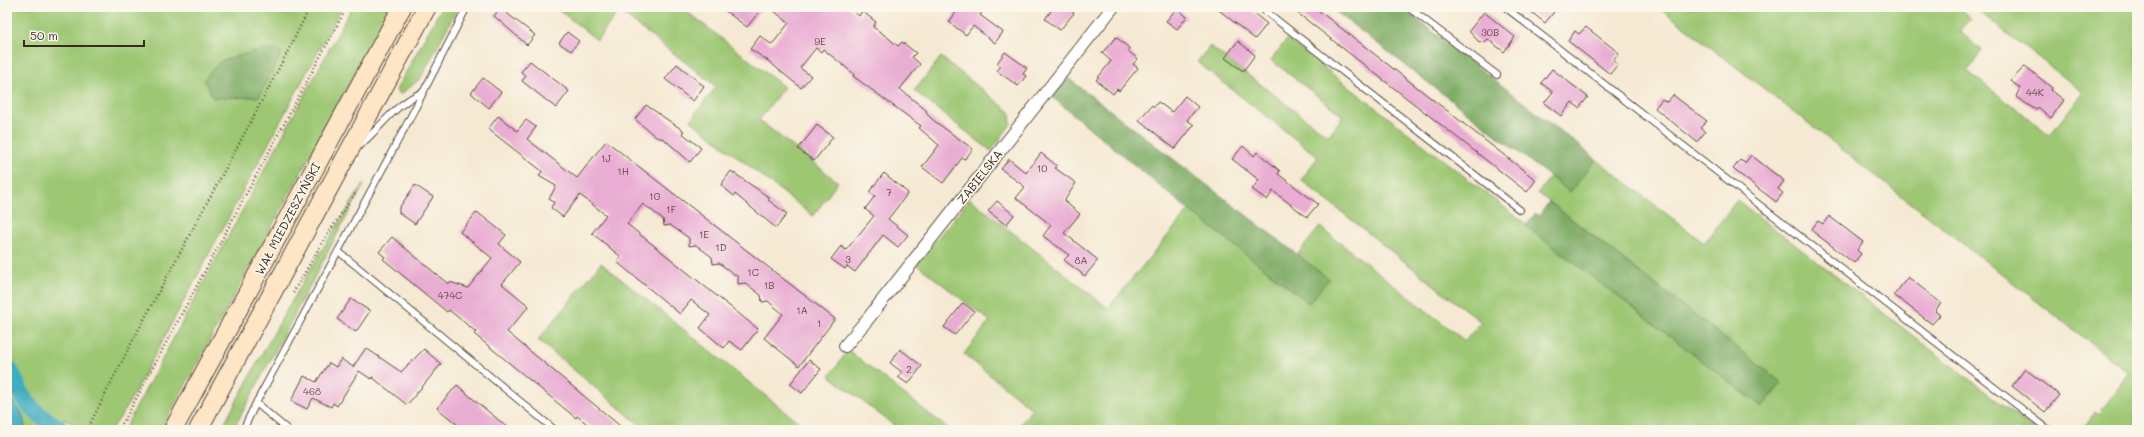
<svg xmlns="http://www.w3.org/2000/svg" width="2144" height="437" font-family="Mali,sans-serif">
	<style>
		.green { fill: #9dc773; stroke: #6c7848 }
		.forest { fill: #7eac65; stroke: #5c6b42 }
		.water { fill: #40acbf; stroke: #3e6b6e }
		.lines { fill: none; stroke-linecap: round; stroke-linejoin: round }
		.canal { stroke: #40acbf; stroke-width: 17 }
		.building { fill: #e9acd3 }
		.lane-casing { stroke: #574739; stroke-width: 8 }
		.street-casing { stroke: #574739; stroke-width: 14 }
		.secondary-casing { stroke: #574739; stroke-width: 20 }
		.path { stroke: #574739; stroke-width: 2.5; stroke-dasharray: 1 3; stroke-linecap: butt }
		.lane { stroke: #fff; stroke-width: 6 }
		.street { stroke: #fff; stroke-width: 12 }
		.secondary { stroke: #fde5c5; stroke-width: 18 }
		.labels { text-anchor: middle; stroke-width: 3.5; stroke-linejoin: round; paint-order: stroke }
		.number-label { font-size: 10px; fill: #664a4b }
		.street-label { font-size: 12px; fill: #3b2a1e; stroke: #fbf7ec }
	</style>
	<rect width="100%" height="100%" fill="#fbf7ec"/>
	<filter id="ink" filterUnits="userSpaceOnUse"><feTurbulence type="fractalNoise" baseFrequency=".025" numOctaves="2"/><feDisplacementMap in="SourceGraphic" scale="8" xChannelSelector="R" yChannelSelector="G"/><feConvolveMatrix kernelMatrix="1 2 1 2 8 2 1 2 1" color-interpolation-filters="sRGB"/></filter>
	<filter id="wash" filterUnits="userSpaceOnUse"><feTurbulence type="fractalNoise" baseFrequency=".012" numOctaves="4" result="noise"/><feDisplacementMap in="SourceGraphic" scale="16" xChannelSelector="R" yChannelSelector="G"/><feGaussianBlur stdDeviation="0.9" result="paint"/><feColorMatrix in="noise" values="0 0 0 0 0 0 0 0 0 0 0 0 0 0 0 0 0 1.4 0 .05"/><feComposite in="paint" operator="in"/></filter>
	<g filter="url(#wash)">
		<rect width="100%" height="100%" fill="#f5e9d3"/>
		<path class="green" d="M7 7H342L124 412 111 430H83L64 419 58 430H7Z
			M352 7H391L161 430H124Z
			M442 7H458L421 78 401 94 398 93 396 90Z
			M555 7H681L784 87 759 120 838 182 813 216 690 120 716 87 713 84 619 11 597 40Z
			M1659 7H1957L1971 18 1959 31 1982 50 1967 71 2050 135 2083 92 1973 7H2137L2136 430H2082L2095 411 2099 414 2129 373Z
			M1287 39 1762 407 1782 383 1538 193 1550 177 1570 192 1596 159 1704 243 1737 200 2035 430H1016L1032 409 964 354 990 321 916 264 970 199 1108 308 1189 210 1309 303 1328 279 1297 255 1320 227 1465 341 1481 322 1301 180 1318 157 1197 62 1210 46 1328 136 1343 116 1271 60Z
			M941 57 1010 112 1011 124 991 151 914 91Z
			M364 184 233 430H221C266 346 311 263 364 184Z
			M601 263 782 409 809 430H646L538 340Z
			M848 350 950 430H900L830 376Z"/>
		<path class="forest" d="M1330 7H1401L1596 159 1570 192Z
			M264 49 282 52 259 97 213 98 204 80 220 61Z
			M1068 78 1329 279 1309 303 1189 210 1052 97Z
			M1549 202 1782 383 1762 407 1526 226 1535 214 1539 216Z"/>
		<path class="water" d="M7 398C20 405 25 416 25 430L7 427Z"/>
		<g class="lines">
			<path class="canal" d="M7 366C14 375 16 384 22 394 31 410 42 418 58 427"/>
		</g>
		<g id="blocks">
			<path class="building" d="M720 7H763L747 27Z
				M769 7H848L859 16 862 11 876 22 873 27 886 36 898 46 902 42 916 53 912 57 920 64 900 89 927 111 926 113 933 120 973 149 965 159 962 158 943 183 922 167 939 145 919 128 921 126 853 76 854 74 823 49 821 52 816 48 800 68 811 76 801 88 767 60 750 49 760 36 771 44 774 42 789 23Z
				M960 7H986L980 15 1003 32 995 43 973 26 966 35 949 22Z
				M1054 7H1066L1074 13 1060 30 1045 19Z
				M1215 7H1247L1267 24 1255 39Z
				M1290 7H1314L1536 180 1527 192Z
				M1525 7H1558L1545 23Z
				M500 8 535 35 527 45 494 16Z
				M1177 8 1187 17 1177 29 1166 21Z
				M1484 12 1515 37 1504 52 1488 39 1484 43 1478 41 1469 31Z
				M1586 27 1619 53 1613 60 1618 64 1610 74 1568 41 1575 31 1579 34Z
				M567 32 579 41 571 51 559 43Z
				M1116 37 1130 49 1128 51 1138 59 1133 64 1138 68 1119 91 1117 89 1113 94 1096 80 1111 61 1102 53Z
				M1238 41 1255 55 1243 71 1225 58Z
				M1005 52 1027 68 1023 74 1026 76 1018 86 997 71 1001 66 997 63Z
				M530 61 569 91 556 108 522 81 526 76 521 72Z
				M677 64 704 86 693 101 665 79Z
				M2025 66 2052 88 2051 90 2064 100 2051 118 2038 107 2036 110 2016 97 2020 88 2011 81Z
				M1552 69 1588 97 1579 108 1572 102 1561 116 1544 103 1553 92 1541 83Z
				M483 78 501 92 489 108 471 93Z
				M1673 95 1707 121 1700 128 1705 132 1697 142 1655 108 1662 99 1667 102Z
				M1185 96 1198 107 1187 120 1194 125 1175 149 1139 120 1152 105 1154 107 1158 102 1172 112Z
				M646 105 684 131 682 133 701 148 690 162 664 139 656 137 635 119Z
				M498 116 517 131 526 120 536 127 527 139 577 178 606 141 835 319 799 366 764 338 783 314 768 301 762 302 761 295 745 283 738 284V277L719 263 713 264 712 257 696 245 689 246V238L670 225 664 226 663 219 643 204 627 224 758 329 742 350 729 341 724 348 700 328 710 315 691 300 680 314 617 262 621 257 592 233 606 215 580 195 563 217 551 208 554 202 549 199 556 186 539 176 542 171 488 129Z
				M817 125 833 137 814 161 798 149Z
				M1243 146 1254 156 1257 152 1280 171 1278 174 1318 204 1307 217 1273 191 1267 200 1252 189 1259 180 1232 159Z
				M1041 153 1057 166 1055 168 1076 183 1064 201 1080 214 1064 233 1098 260 1085 276 1064 260 1069 255 1043 236 1051 225 1016 198 1025 187 1001 169 1009 159 1026 173Z
				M1751 155 1784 181 1778 189 1783 193 1776 202 1733 169 1740 160 1745 163Z
				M731 171 770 198 768 200 787 214 776 228 735 194 734 196 721 185Z
				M884 173 908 193 888 219 908 235 898 247 883 235 855 272 847 266 845 269 831 259 841 246 846 250 874 216 865 209 875 196 869 192Z
				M415 185 433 197 415 224 399 213V208Z
				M997 201 1014 215 1006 225 988 211Z
				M477 212 506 235 499 244 520 262 502 284 529 306 507 332 625 430H595L577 416 576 418 474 334 476 332 470 327 449 310 447 312 383 259 385 257 379 252 392 237 448 284 450 282 468 288 492 258 460 232Z
				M1829 216 1863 242 1857 250 1861 254 1854 263 1811 230 1818 221 1823 224Z
				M1908 277 1941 303 1935 311 1940 315 1932 324 1894 295Z
				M351 299 370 311 356 332 337 319Z
				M963 303 974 311 955 335 944 327Z
				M366 348 401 372 424 349 441 364 407 405 372 377 371 379 359 371 337 406 333 403 331 407 313 398 307 409 291 401 304 376 316 382 329 363 336 367 341 359 353 367Z
				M900 349 922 366 908 384 898 377 902 372 890 363Z
				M809 360 821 369 802 393 790 384Z
				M2025 369 2059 395 2045 412 2012 386Z
				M457 385 479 404 511 430H464L437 408Z"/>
		</g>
	</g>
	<g filter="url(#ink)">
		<use href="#blocks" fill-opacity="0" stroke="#574739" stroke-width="1"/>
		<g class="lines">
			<defs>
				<path id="lane" d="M1260 7 1520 210
					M1408 7 1497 75
					M1505 7 2049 430
					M358 147C382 127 393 105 423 92
					M338 251 555 430
					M256 403 288 430
					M243 430 256 403 409 120 467 7"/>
				<path id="street" d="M845 346 867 320 1113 7"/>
				<path id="secondary" d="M173 430 402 7
					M198 430 427 7"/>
			</defs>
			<use href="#lane" class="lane-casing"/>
			<use href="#street" class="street-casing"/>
			<use href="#secondary" class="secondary-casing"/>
			<path class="path" d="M293 293 325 238 355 194
				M87 430C158 287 239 150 310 7
				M117 430 124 421 347 7"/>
			<use href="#lane" class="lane"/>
			<use href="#street" class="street"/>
			<use href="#secondary" class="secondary"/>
		</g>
	</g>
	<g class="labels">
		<g class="number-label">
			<text x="1490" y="36">30B</text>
			<text x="820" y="45">9E</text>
			<text x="2035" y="96">44K</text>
			<text x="606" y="162">1J</text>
			<text x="1042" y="172">10</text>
			<text x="623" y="175">1H</text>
			<text x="889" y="196">7</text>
			<text x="655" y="200">1G</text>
			<text x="671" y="213">1F</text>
			<text x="704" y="238">1E</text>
			<text x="721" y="251">1D</text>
			<text x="848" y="263">3</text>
			<text x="1081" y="264">8A</text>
			<text x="753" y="276">1C</text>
			<text x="769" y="289">1B</text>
			<text x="450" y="299">474C</text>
			<text x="802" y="314">1A</text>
			<text x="819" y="327">1</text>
			<text x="909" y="373">2</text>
			<text x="312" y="395">468</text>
		</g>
		<g class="street-label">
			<text transform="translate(980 177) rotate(-52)" y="4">ZABIELSKA</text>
			<text transform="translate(288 219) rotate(-62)" y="4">WAŁ MIEDZESZYŃSKI</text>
		</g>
	</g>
	<rect width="2144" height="437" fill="none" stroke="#fbf7ec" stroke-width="24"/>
	<path d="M24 40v6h120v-6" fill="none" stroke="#3b2a1e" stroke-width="2"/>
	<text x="30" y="40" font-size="12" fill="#3b2a1e" stroke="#fbf7ec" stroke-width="3" paint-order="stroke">50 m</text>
</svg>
